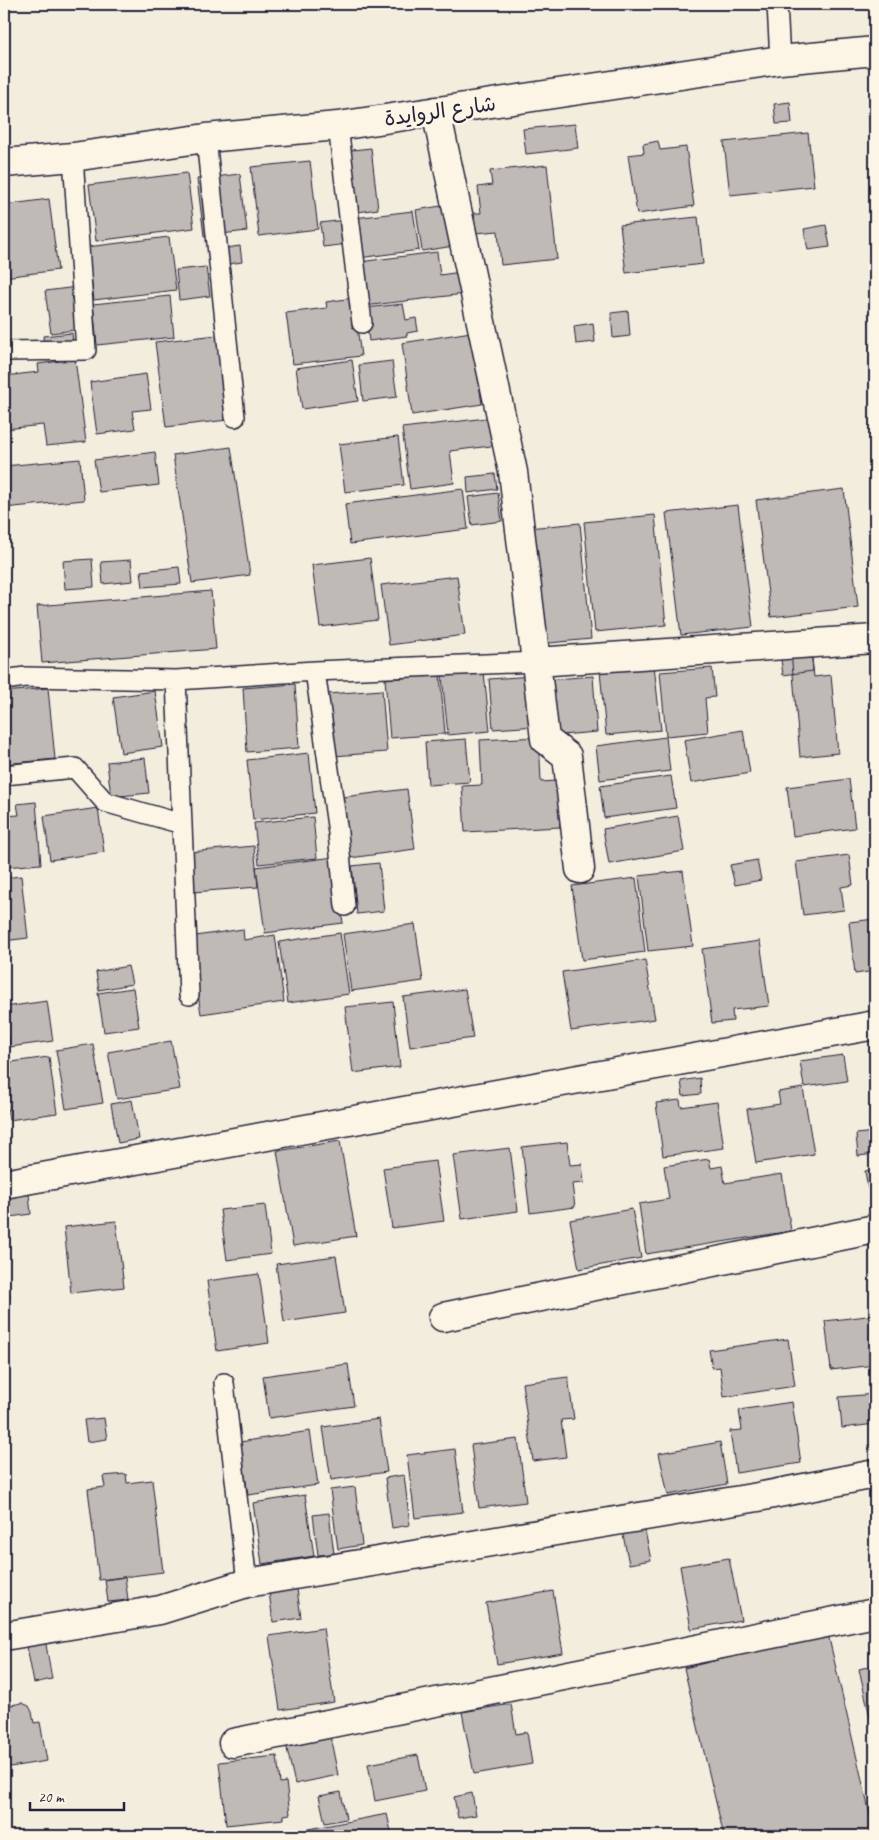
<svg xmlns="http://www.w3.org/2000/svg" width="879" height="1840" font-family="Caveat,'Playpen Sans Arabic',sans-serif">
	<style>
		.building { fill: #bfbab6; stroke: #22223b }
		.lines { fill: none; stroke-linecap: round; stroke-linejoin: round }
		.lane-casing { stroke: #22223b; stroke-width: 22 }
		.street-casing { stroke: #22223b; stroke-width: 31 }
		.secondary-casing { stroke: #22223b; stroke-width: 31 }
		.lane { stroke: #fcf5e5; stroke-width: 19 }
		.street { stroke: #fcf5e5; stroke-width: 28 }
		.secondary { stroke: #fcf5e5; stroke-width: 28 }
		.labels { text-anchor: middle; stroke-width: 5; stroke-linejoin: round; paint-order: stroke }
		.street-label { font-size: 21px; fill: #22223b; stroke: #fcf5e5 }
	</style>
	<rect width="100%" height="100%" fill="#f3edde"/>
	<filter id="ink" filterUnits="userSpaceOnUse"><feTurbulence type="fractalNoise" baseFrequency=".02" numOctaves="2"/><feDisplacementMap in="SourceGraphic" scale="10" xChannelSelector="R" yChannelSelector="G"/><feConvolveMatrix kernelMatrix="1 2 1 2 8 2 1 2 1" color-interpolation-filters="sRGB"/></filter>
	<g filter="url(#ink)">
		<path class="building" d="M790 102 792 123 776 124 774 104Z
			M575 124 578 148 526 154 523 129Z
			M808 133 814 186 730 195 724 142Z
			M658 141 660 150 686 147 694 206 637 214 628 155 644 153 643 144Z
			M371 148 378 209 351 213 343 151Z
			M310 161 318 229 259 236 251 167Z
			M547 165 557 259 501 265 498 231 476 233 474 213H481L478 187 492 185 490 171Z
			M187 173 194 228 96 241 89 185Z
			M240 174 247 231 204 236 197 179Z
			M49 199 58 270 4 277V205Z
			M447 205 454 246 422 251 416 210Z
			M413 211 419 250 359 258 354 218Z
			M698 217 703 264 626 273 620 225Z
			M345 220 348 244 323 247 320 223Z
			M826 225 830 247 808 250 804 229Z
			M169 237 176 290 94 300 87 247Z
			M240 246 242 262 222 265 220 249Z
			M437 252 440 275 461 272 464 294 364 306 359 262Z
			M206 267 210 296 179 300 176 270Z
			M77 287 82 329 51 333 45 291Z
			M170 296 174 337 97 345 93 304Z
			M353 298 361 356 293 364 286 313 327 308 326 302Z
			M403 304 406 320 416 318 418 331 407 333V336L369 341 365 308Z
			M628 311 630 336 613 338 611 313Z
			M593 323 595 342 576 344 574 326Z
			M471 332 482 404 412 415 402 343Z
			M72 333 74 351 45 355 43 336Z
			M217 335 228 420 166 427 155 342Z
			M75 359 86 442 46 446 43 425 5 429 4 376 39 372 38 364Z
			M352 360 358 401 302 409 296 368Z
			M392 361 397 397 363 401 359 365Z
			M146 374 151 409 132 411 135 429 97 434 90 382Z
			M495 417 499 445 450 451 454 483 410 489 402 428Z
			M398 437 404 485 345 492 339 444Z
			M231 447 250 575 192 583 173 455Z
			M155 452 159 485 99 492 94 460Z
			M80 459 84 500 4 508V466Z
			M495 474 497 489 468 493 467 477Z
			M463 489 468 529 350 544 345 504Z
			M844 489 858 607 771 617 756 500Z
			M498 493 502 521 472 525 468 497Z
			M738 505 753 627 681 635 666 513Z
			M655 515 666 625 595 632 584 522Z
			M580 523 591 639 539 644 528 528Z
			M370 558 378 620 320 627 312 565Z
			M92 559 94 587 65 589 63 561Z
			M131 560 133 581 103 584 101 562Z
			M179 567 181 584 143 587 141 571Z
			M873 572H875V599Z
			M457 576 465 635 389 645 381 585Z
			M211 591 216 649 42 663 37 606Z
			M811 648 813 671 783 675 780 652Z
			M811 649 814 677 831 675 838 753 800 757 791 651Z
			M875 650V693L870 651Z
			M654 665 661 730 606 735 600 671Z
			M712 668 715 697 705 698 708 732 666 736 660 672Z
			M484 672 490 731 448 735 442 676Z
			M440 675 445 734 390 738 385 679Z
			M533 676 537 726 493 729 489 679Z
			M593 676 597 732 549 736 544 680Z
			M295 684 299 748 247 752 243 688Z
			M48 688 55 759 4 764V692Z
			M382 690 387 752 333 756 327 694Z
			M155 691 163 747 121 753 113 697Z
			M743 730 750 773 691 783 684 740Z
			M539 737 541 782 557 781 560 827 465 832 462 786 482 785 480 740Z
			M666 737 670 771 600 780 596 746Z
			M466 739 470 782 428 785 425 742Z
			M309 753 315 813 253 820 247 760Z
			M145 758 149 793 111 797 107 762Z
			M671 776 676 808 604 818 600 786Z
			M849 779 855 828 793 836 787 787Z
			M407 789 415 849 350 858 343 797Z
			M36 802 41 864 4 867V816L19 815 17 804Z
			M98 808 104 852 50 860 44 816Z
			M678 816 684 851 609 864 603 829Z
			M313 817 317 858 259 864 254 823Z
			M254 846 258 887 193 892 190 852Z
			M849 855 853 885 841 887 844 910 803 915 796 862Z
			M334 857 343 923 265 933 256 867Z
			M757 860 761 880 735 885 730 865Z
			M379 863 384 911 357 914 352 866Z
			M683 871 693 946 648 951 639 876Z
			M21 876 28 938 4 941V878Z
			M636 878 645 952 582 960 572 886Z
			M875 919V971L855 974 849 922Z
			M415 924 423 981 351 991 343 934Z
			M243 929 244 940 275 935 284 1002 201 1014 189 937Z
			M340 933 349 994 288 1003 279 942Z
			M760 941 769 1006 732 1010 733 1021 712 1023 702 949Z
			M645 960 655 1019 571 1031 562 972Z
			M128 966 132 984 99 990 96 972Z
			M133 988 139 1027 104 1032 98 993Z
			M465 989 473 1038 410 1047 403 997Z
			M47 1001 53 1041 10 1047 5 1007Z
			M393 1002 400 1067 353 1073 345 1007Z
			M171 1041 180 1089 117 1099 108 1052Z
			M93 1044 103 1103 66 1109 56 1050Z
			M843 1055 847 1081 804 1087 800 1061Z
			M49 1057 57 1113 9 1120 4 1087V1063Z
			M700 1078 701 1094 683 1096 681 1081Z
			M803 1088 814 1154 756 1163 747 1109 780 1104 778 1092Z
			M132 1100 139 1139 118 1143 111 1104Z
			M680 1100 681 1107 717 1102 724 1148 663 1156 656 1103Z
			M875 1132V1154L858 1156 856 1134Z
			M340 1141 356 1236 293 1246 277 1151Z
			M567 1142 570 1165 582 1164 584 1183 572 1184 575 1207 530 1213 522 1147Z
			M510 1148 518 1211 462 1219 453 1155Z
			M709 1159 711 1168 722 1166 725 1183 782 1174 791 1231 646 1254 639 1204 669 1199 664 1166Z
			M435 1161 444 1221 392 1228 383 1168Z
			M875 1169V1188L868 1189 865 1171Z
			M29 1194 31 1214 4 1218V1197Z
			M265 1205 271 1254 227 1260 220 1210Z
			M632 1209 641 1258 579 1269 570 1220Z
			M116 1221 124 1287 71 1293 64 1227Z
			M336 1256 345 1313 284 1322 276 1264Z
			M4 1262 10 1298 4 1300Z
			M259 1274 269 1343 217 1351 207 1281Z
			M875 1315V1365L831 1370 825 1321Z
			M788 1339 795 1386 724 1397 720 1367 712 1368 709 1350Z
			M348 1364 354 1406 269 1418 263 1376Z
			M568 1377 574 1419 561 1420 566 1457 533 1461 522 1383Z
			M875 1394V1424L842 1428 839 1397Z
			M792 1402 801 1463 736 1473 730 1431 742 1430 739 1410Z
			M104 1418 107 1439 87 1442 84 1420Z
			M379 1419 387 1472 331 1480 323 1427Z
			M310 1431 318 1485 248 1495 240 1442Z
			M518 1439 526 1502 479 1508 471 1445Z
			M720 1442 727 1484 668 1495 659 1453Z
			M455 1449 463 1512 415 1518 407 1455Z
			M126 1474 127 1483 152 1480 163 1572 99 1580 88 1489 105 1487 103 1476Z
			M404 1475 410 1525 392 1528 385 1478Z
			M355 1487 362 1545 338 1549 330 1490Z
			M305 1495 314 1556 262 1564 253 1503Z
			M329 1513 334 1554 318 1555 313 1515Z
			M644 1526 651 1560 629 1564 622 1530Z
			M729 1558 741 1620 691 1629 680 1566Z
			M125 1577 128 1600 108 1602 105 1580Z
			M297 1589 301 1618 273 1622 269 1592Z
			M553 1591 563 1653 497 1664 486 1603Z
			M323 1628 334 1702 280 1710 269 1636Z
			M828 1634 875 1836H724L684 1668Z
			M45 1639 52 1679 34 1683 26 1642Z
			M875 1665V1739L859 1669Z
			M10 1701 11 1705 22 1703 29 1706 32 1712 34 1723 40 1722 47 1761 4 1768V1702Z
			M511 1704 516 1734 527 1732 532 1764 474 1774 462 1712Z
			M329 1731 338 1775 295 1784 285 1740Z
			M418 1755 425 1791 375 1801 368 1764Z
			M277 1756 280 1783 286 1782 290 1814 284 1815V1819L226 1825 219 1762Z
			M341 1792 346 1819 325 1823 319 1796Z
			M472 1793 476 1815 458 1818 454 1797Z
			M387 1814 392 1836H273Z"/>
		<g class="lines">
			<defs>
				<path id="lane" d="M777 4 780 60
					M338 126 362 323
					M206 138 235 417
					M4 351 86 350 73 157
					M315 671 338 833 345 906
					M4 680 25 677 176 680 315 671 536 662
					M176 680 189 995
					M4 775 75 768 105 802 182 824
					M224 1383 247 1583"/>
				<path id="street" d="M436 111 513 472 536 662 875 639
					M536 662 545 739 567 756 580 869
					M4 1184 875 1025
					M443 1317 875 1229
					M4 1636 160 1610 247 1583 758 1497 875 1474
					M233 1743 875 1613"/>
				<path id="secondary" d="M4 163 73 157 206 138 338 126 780 60 875 51"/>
			</defs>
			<use href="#lane" class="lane-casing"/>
			<use href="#street" class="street-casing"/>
			<use href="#secondary" class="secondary-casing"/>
			<use href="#lane" class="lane"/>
			<use href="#street" class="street"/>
			<use href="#secondary" class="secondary"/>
		</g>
	</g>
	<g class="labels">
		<g class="street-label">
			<text transform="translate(440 111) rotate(-8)" y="7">شارع الروايدة</text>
		</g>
	</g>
	<rect width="879" height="1840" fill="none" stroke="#fcf5e5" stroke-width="20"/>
	<rect x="10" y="10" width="859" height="1820" fill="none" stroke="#22223b" stroke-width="2" filter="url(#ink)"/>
	<path d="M30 1802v8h94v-8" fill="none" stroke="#22223b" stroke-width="2.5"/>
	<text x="38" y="1802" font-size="15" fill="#22223b" stroke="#fcf5e5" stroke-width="4" paint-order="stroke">20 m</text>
</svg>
